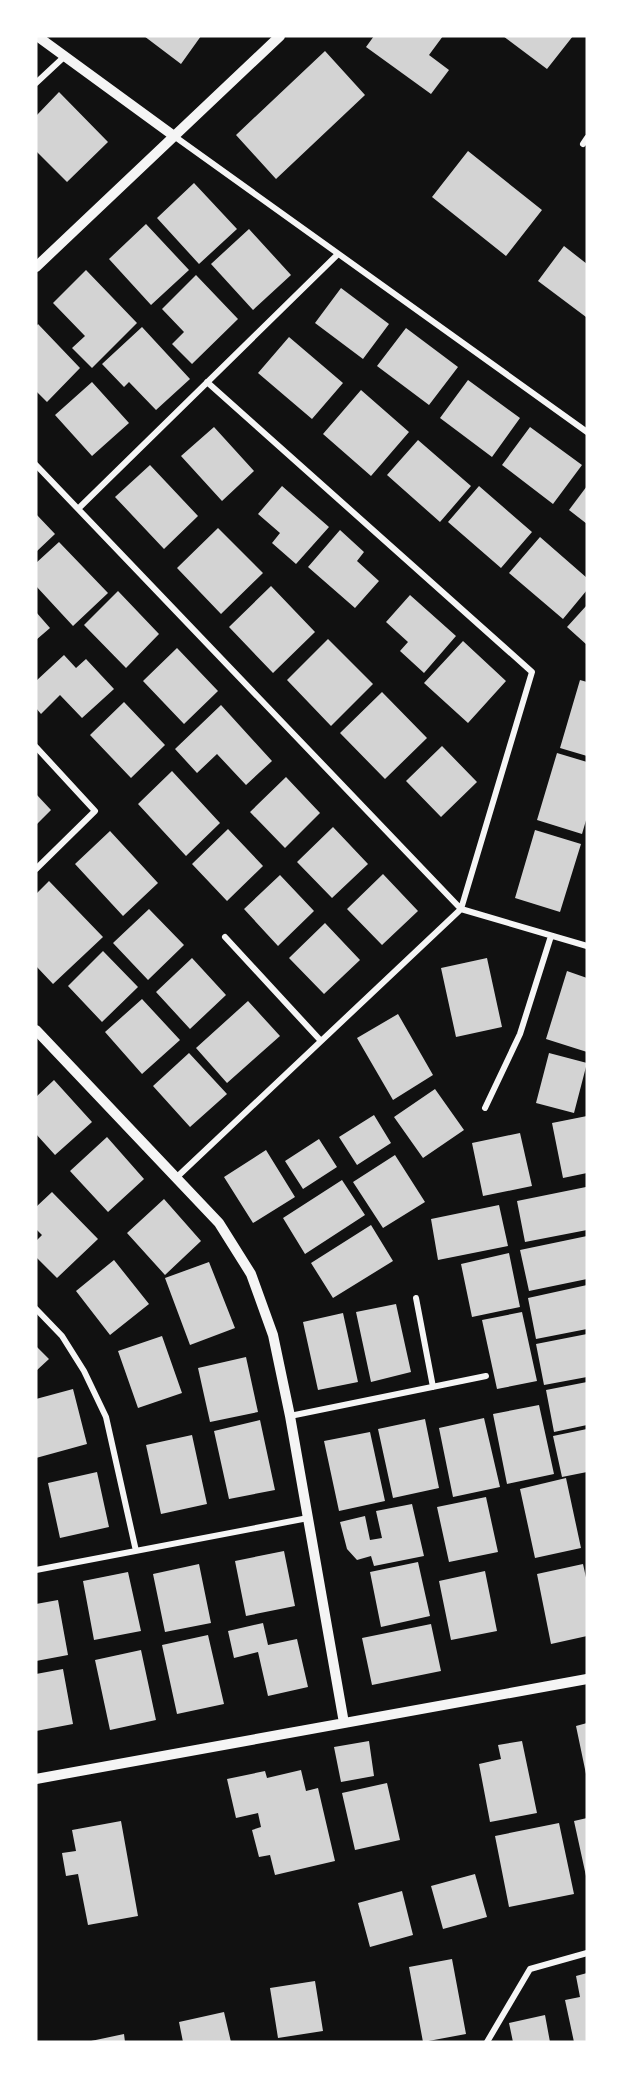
<svg xmlns="http://www.w3.org/2000/svg" width="623" height="2078" font-family="Roboto,sans-serif">
	<style>
		.building { fill: #d3d3d3 }
		.lines { fill: none; stroke-linecap: round; stroke-linejoin: round }
		.minor { stroke: #f5f5f5; stroke-width: 6 }
		.tertiary { stroke: #f5f5f5; stroke-width: 10 }
	</style>
	<rect width="100%" height="100%" fill="#111"/>
	<path class="building" d="M144 36H201L181 64Z
		M374 36H443L429 55 449 70 431 94 366 47Z
		M503 36H573L547 69Z
		M325 51 365 95 276 179 236 135Z
		M59 92 108 142 67 182 36 151V116Z
		M468 151 542 210 506 256 432 197Z
		M194 183 237 229 199 264 157 218Z
		M146 224 189 270 151 305 109 259Z
		M249 229 291 275 253 310 211 264Z
		M564 246 587 264 586 317 538 281Z
		M86 270 137 323 92 368 72 348 85 336 53 303Z
		M196 275 238 319 192 364 172 344 184 332 162 309Z
		M341 288 389 324 363 359 315 323Z
		M38 324 80 368 47 402 36 391V327Z
		M142 327 190 379 156 410 129 382 124 387 102 364Z
		M406 328 458 367 429 405 377 366Z
		M289 337 343 383 312 419 258 373Z
		M468 380 520 418 492 457 440 418Z
		M92 382 129 423 92 456 55 415Z
		M361 390 409 432 371 476 323 434Z
		M214 427 254 471 222 501 181 456Z
		M530 427 582 465 553 504 502 465Z
		M418 440 471 486 440 522 387 475Z
		M150 465 198 516 164 549 115 497Z
		M282 486 329 527 296 564 272 543 280 533 258 514Z
		M479 486 532 532 501 568 448 522Z
		M587 486V524L569 510Z
		M36 514 55 534 36 552Z
		M218 528 263 573 221 614 177 568Z
		M340 530 364 552 357 561 379 581 355 608 308 567Z
		M540 537 587 578V590L563 619 509 573Z
		M59 542 108 593 73 626 36 586V563Z
		M271 586 315 632 273 673 229 627Z
		M118 591 159 634 126 668 84 625Z
		M410 595 456 636 424 673 400 651 408 642 386 622Z
		M587 605V645L567 627Z
		M36 612 50 628 36 640Z
		M328 639 373 684 331 726 287 680Z
		M463 641 506 681 468 723 424 683Z
		M177 648 218 691 184 724 143 681Z
		M64 655 76 668 86 659 114 689 82 718 60 695 41 714 36 708V681Z
		M580 680 587 682V756L560 748Z
		M382 692 427 738 385 779 340 733Z
		M124 702 165 745 131 778 90 735Z
		M221 705 272 761 246 785 217 754 197 773 175 749Z
		M442 746 477 782 441 817 406 781Z
		M557 753 587 762V817L582 834 537 820Z
		M172 771 220 823 186 856 138 804Z
		M286 777 320 813 285 848 250 812Z
		M36 794 51 810 36 825Z
		M333 827 368 864 332 898 297 862Z
		M228 829 263 866 227 901 192 864Z
		M535 830 581 844 560 912 515 898Z
		M110 831 158 883 123 916 75 864Z
		M383 874 418 911 382 945 347 909Z
		M280 875 314 911 278 946 244 909Z
		M49 881 103 937 53 984 36 966V894Z
		M149 909 184 945 148 980 113 943Z
		M325 923 360 960 324 994 289 958Z
		M103 951 138 987 102 1022 68 986Z
		M192 958 226 995 190 1029 156 992Z
		M487 958 502 1027 456 1037 441 968Z
		M567 971 587 978V1052L546 1039Z
		M142 999 180 1040 142 1074 105 1032Z
		M248 1001 280 1036 227 1083 196 1048Z
		M398 1014 433 1075 393 1100 357 1038Z
		M189 1053 227 1094 190 1127 153 1086Z
		M549 1053 587 1063 574 1113 536 1103Z
		M54 1080 92 1122 55 1155 36 1134V1097Z
		M435 1089 464 1130 423 1158 394 1117Z
		M374 1115 391 1143 357 1165 339 1137Z
		M587 1116V1173L563 1178 552 1123Z
		M520 1133 532 1186 483 1196 472 1143Z
		M107 1137 144 1179 108 1212 70 1171Z
		M319 1139 337 1167 303 1189 285 1161Z
		M266 1150 295 1197 253 1223 224 1177Z
		M395 1155 425 1202 383 1228 353 1182Z
		M342 1180 365 1215 305 1254 283 1218Z
		M586 1187 587 1230 525 1242 517 1201Z
		M52 1192 98 1239 57 1278 36 1257V1241L42 1235 36 1229V1207Z
		M164 1199 201 1241 165 1275 127 1233Z
		M499 1205 508 1246 438 1260 431 1219Z
		M371 1225 393 1261 333 1298 311 1263Z
		M587 1236V1279L529 1291 520 1250Z
		M509 1253 520 1307 472 1317 461 1264Z
		M114 1260 149 1304 110 1335 76 1291Z
		M209 1262 235 1328 190 1345 165 1278Z
		M587 1285V1329L536 1339 528 1298Z
		M396 1304 411 1372 371 1382 356 1312Z
		M522 1312 537 1381 497 1389 482 1320Z
		M343 1313 358 1382 318 1390 303 1322Z
		M587 1334V1377L544 1385 536 1344Z
		M162 1336 182 1393 138 1408 118 1351Z
		M36 1346 49 1359 36 1371Z
		M246 1357 258 1412 210 1422 198 1368Z
		M587 1382V1425L554 1432 546 1390Z
		M73 1389 87 1444 36 1458V1399Z
		M539 1405 554 1474 507 1484 493 1414Z
		M484 1418 500 1487 453 1497 439 1428Z
		M425 1419 439 1488 393 1498 378 1429Z
		M260 1420 275 1490 229 1499 214 1431Z
		M587 1429V1472L562 1477 553 1436Z
		M370 1432 385 1501 339 1511 324 1441Z
		M192 1435 207 1504 161 1514 146 1445Z
		M97 1472 109 1527 60 1538 48 1483Z
		M566 1478 581 1548 535 1558 520 1489Z
		M486 1497 498 1552 449 1562 437 1507Z
		M412 1504 424 1556 374 1566 371 1556 357 1560 347 1549 340 1522 365 1516 370 1540 382 1538 376 1511Z
		M284 1551 295 1606 246 1616 235 1561Z
		M418 1562 430 1616 381 1627 370 1572Z
		M199 1564 211 1623 165 1632 153 1574Z
		M583 1564 587 1582V1636L551 1644 537 1574Z
		M485 1571 497 1631 451 1640 439 1581Z
		M128 1572 141 1631 94 1640 83 1581Z
		M58 1600 68 1655 36 1661V1604Z
		M263 1623 268 1645 297 1639 308 1687 268 1696 258 1652 234 1658 228 1631Z
		M431 1624 441 1671 372 1685 362 1638Z
		M208 1635 224 1704 177 1714 162 1645Z
		M141 1650 156 1720 110 1730 95 1660Z
		M63 1669 73 1724 36 1731V1674Z
		M587 1723V1774H586L576 1726Z
		M369 1741 374 1776 341 1782 334 1747Z
		M522 1741 537 1813 490 1822 479 1764 501 1759 498 1745Z
		M301 1770 306 1791 318 1788 335 1861 275 1875 270 1855 259 1857 252 1830 261 1827 258 1813 236 1818 227 1779 265 1771 267 1778Z
		M387 1783 400 1840 355 1850 342 1793Z
		M587 1818V1876H586L574 1821Z
		M121 1821 138 1916 88 1925 78 1874 66 1876 62 1853 76 1851 72 1830Z
		M559 1823 574 1894 509 1907 495 1836Z
		M475 1874 487 1917 443 1929 431 1886Z
		M402 1891 413 1935 370 1947 358 1903Z
		M452 1959 466 2034 423 2042 409 1967Z
		M587 1973V2042H574L565 2000 580 1997 576 1976Z
		M315 1981 323 2031 278 2038 270 1988Z
		M224 2012 231 2042H183L179 2022Z
		M545 2015 550 2042H513L509 2023Z
		M124 2034 125 2042H91V2041Z"/>
	<g class="lines">
		<path class="minor" d="M36 83 65 56
			M174 136 587 432
			M583 144 587 138
			M36 465 461 909 587 946
			M78 509 338 254
			M36 747 95 811 36 869
			M225 937 321 1041
			M485 1108 520 1034 551 936
			M177 1177 461 909 532 672 207 382
			M416 1298 433 1387
			M36 1309 62 1336 84 1371 106 1417 136 1551
			M290 1416 486 1376
			M36 1570 308 1518
			M487 2042 530 1969 587 1953"/>
		<path class="tertiary" d="M37 36 174 136
			M36 267 280 36
			M36 1030 219 1223 251 1274 273 1335 290 1416 344 1723
			M36 1779 587 1679"/>
	</g>
	<rect width="623" height="2078" fill="none" stroke="#ffffff" stroke-width="75"/>
</svg>
